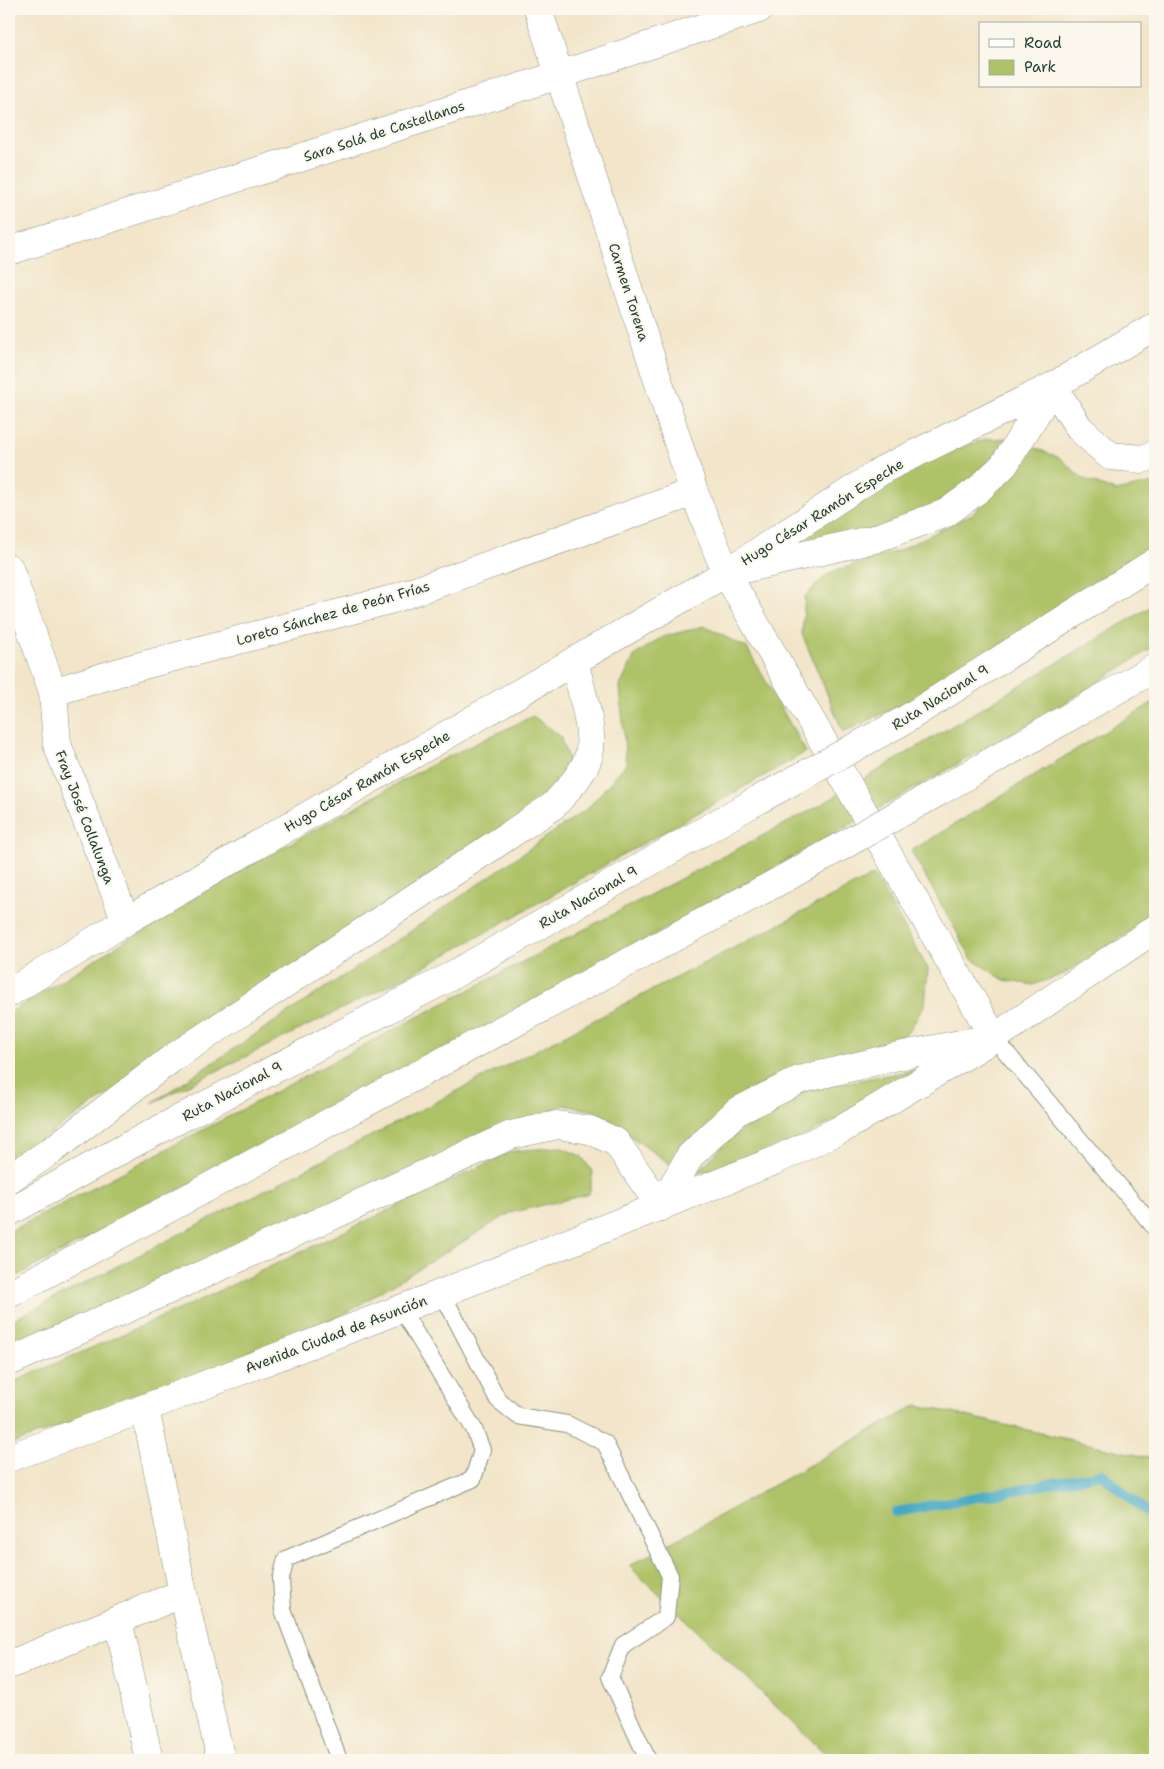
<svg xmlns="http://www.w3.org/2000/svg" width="1164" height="1769" font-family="'Shantell Sans',sans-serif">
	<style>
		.green { fill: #aec267; stroke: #66804e }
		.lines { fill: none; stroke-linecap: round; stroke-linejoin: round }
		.stream { stroke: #44a9c4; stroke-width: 10 }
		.lane-casing { stroke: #88917e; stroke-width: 18 }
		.street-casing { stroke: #88917e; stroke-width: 29 }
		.secondary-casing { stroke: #88917e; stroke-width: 29 }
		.highway-casing { stroke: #88917e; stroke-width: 29 }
		.lane { stroke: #fff; stroke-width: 16 }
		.street { stroke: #fff; stroke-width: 28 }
		.secondary { stroke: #fff; stroke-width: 28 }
		.highway { stroke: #fff; stroke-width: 28 }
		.highway-bridge-casing { stroke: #88917e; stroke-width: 29; stroke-linecap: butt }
		.highway-bridge { stroke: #fff; stroke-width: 28 }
		.labels { text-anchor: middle; stroke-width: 4; stroke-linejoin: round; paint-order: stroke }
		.street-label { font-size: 14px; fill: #1f3d34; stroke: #fbf7ec }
	</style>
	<rect width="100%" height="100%" fill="#fbf7ec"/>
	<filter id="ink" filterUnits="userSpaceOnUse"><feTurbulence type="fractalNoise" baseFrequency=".02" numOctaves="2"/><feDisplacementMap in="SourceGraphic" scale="10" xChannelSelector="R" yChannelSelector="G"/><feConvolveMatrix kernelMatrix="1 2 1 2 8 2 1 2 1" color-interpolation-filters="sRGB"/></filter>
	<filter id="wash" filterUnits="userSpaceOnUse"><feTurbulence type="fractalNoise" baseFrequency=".0096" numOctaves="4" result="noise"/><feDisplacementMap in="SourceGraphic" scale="20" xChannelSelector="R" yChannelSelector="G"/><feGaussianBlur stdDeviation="1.12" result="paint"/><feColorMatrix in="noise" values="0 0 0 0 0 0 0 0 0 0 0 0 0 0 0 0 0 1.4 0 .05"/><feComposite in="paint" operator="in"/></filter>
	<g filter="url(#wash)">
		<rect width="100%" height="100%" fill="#f2e5c9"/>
		<path class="green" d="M1007 438 974 481 928 511 795 553 789 545 919 463 985 439Z
			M1030 446 1060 458 1082 478 1115 491 1155 483V546L913 700 843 732 802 634 805 596 829 573 900 550 974 513Z
			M1155 604V646L1057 708 607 962 9 1280V1232L819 806Z
			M704 626 747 648 806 752 408 976 152 1103 408 933 588 808 626 764 620 686 635 655 662 637Z
			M1155 701V916L1066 973 1033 985 1004 980 972 959 911 851Z
			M533 716 560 736 570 765 542 803 9 1161V1013L212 887 429 766Z
			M874 875 928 969 925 1004 909 1031 883 1048 805 1068 674 1167 595 1111 564 1105 512 1124 9 1356V1322L386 1128Z
			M916 1070 923 1076 735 1171 697 1172 727 1142 762 1112 814 1088Z
			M560 1147 581 1156 593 1172 589 1194 510 1213 308 1336 9 1445V1384L196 1302 513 1151Z
			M917 1405 1155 1459V1760H832L629 1566Z"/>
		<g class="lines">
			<path class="stream" d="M896 1512 1102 1474 1155 1519"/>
		</g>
	</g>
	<g filter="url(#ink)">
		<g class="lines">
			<defs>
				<path id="lane" d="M994 1038 1155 1228
					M442 1293 498 1400 518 1416 567 1424 605 1443 670 1576 666 1617 623 1645 610 1677 648 1760
					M339 1760 283 1610 281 1579 286 1559 473 1479 482 1450 474 1429 401 1309"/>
				<path id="street" d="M538 9 694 492 726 573
					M9 251 559 75 759 9
					M9 568 53 692 57 744 126 921
					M53 692 133 668 393 599 694 492
					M145 1408 183 1593 221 1760
					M118 1620 149 1760
					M9 1665 183 1593"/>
				<path id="secondary" d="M743 569 874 539 946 513 979 489 1004 465 1053 386
					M726 573 994 1038
					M9 993 126 921 726 573 884 469 1053 386 1155 326
					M661 1207 690 1156 736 1112 799 1080 898 1056 976 1041
					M9 1458 145 1408 442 1293 774 1161 844 1128 994 1038 1155 929"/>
				<path id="highway" d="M1053 386 1079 428 1110 456 1142 459 1155 455
					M903 721 1155 562
					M940 791 1155 668
					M9 1179 51 1151 171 1059 553 806C566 791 583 775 589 755 595 733 580 685 574 661
					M9 1212 130 1145 444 980 758 800
					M9 1294 785 878
					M9 1362 511 1135 557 1125 590 1130 616 1142 661 1207"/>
			</defs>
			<use href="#lane" class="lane-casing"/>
			<use href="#street" class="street-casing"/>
			<use href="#secondary" class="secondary-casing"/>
			<use href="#highway" class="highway-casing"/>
			<use href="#lane" class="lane"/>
			<use href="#street" class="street"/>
			<use href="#secondary" class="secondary"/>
			<use href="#highway" class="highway"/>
			<defs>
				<path id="highway-bridge" d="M758 800 903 721
					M785 878 940 791"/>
			</defs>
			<use href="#highway-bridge" class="highway-bridge-casing"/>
			<use href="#highway-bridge" class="highway-bridge"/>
		</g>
	</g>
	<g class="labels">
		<g class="street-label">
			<text transform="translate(384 131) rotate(-18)" y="5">Sara Solá de Castellanos</text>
			<text transform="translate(629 292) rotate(72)" y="5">Carmen Torena</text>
			<text transform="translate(822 512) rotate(-32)" y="5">Hugo César Ramón Espeche</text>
			<text transform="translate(333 613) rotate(-16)" y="5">Loreto Sánchez de Peón Frías</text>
			<text transform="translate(940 697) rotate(-32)" y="5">Ruta Nacional 9</text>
			<text transform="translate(367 781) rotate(-30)" y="5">Hugo César Ramón Espeche</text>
			<text transform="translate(85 817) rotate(69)" y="5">Fray José Collalunga</text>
			<text transform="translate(588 897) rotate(-30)" y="5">Ruta Nacional 9</text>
			<text transform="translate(232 1091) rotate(-28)" y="5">Ruta Nacional 9</text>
			<text transform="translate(336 1334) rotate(-21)" y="5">Avenida Ciudad de Asunción</text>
		</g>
	</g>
	<rect width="1164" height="1769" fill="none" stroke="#fbf7ec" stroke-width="30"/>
	<rect x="979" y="22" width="162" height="65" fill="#fbf7ec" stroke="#a3ada2"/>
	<rect x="989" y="39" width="25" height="8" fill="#ffffff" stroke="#a3ada2"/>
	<text x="1024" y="48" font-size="15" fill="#1f3d34">Road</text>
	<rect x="989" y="60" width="25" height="15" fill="#aec267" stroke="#a3ada2"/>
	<text x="1024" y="72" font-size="15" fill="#1f3d34">Park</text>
</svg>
